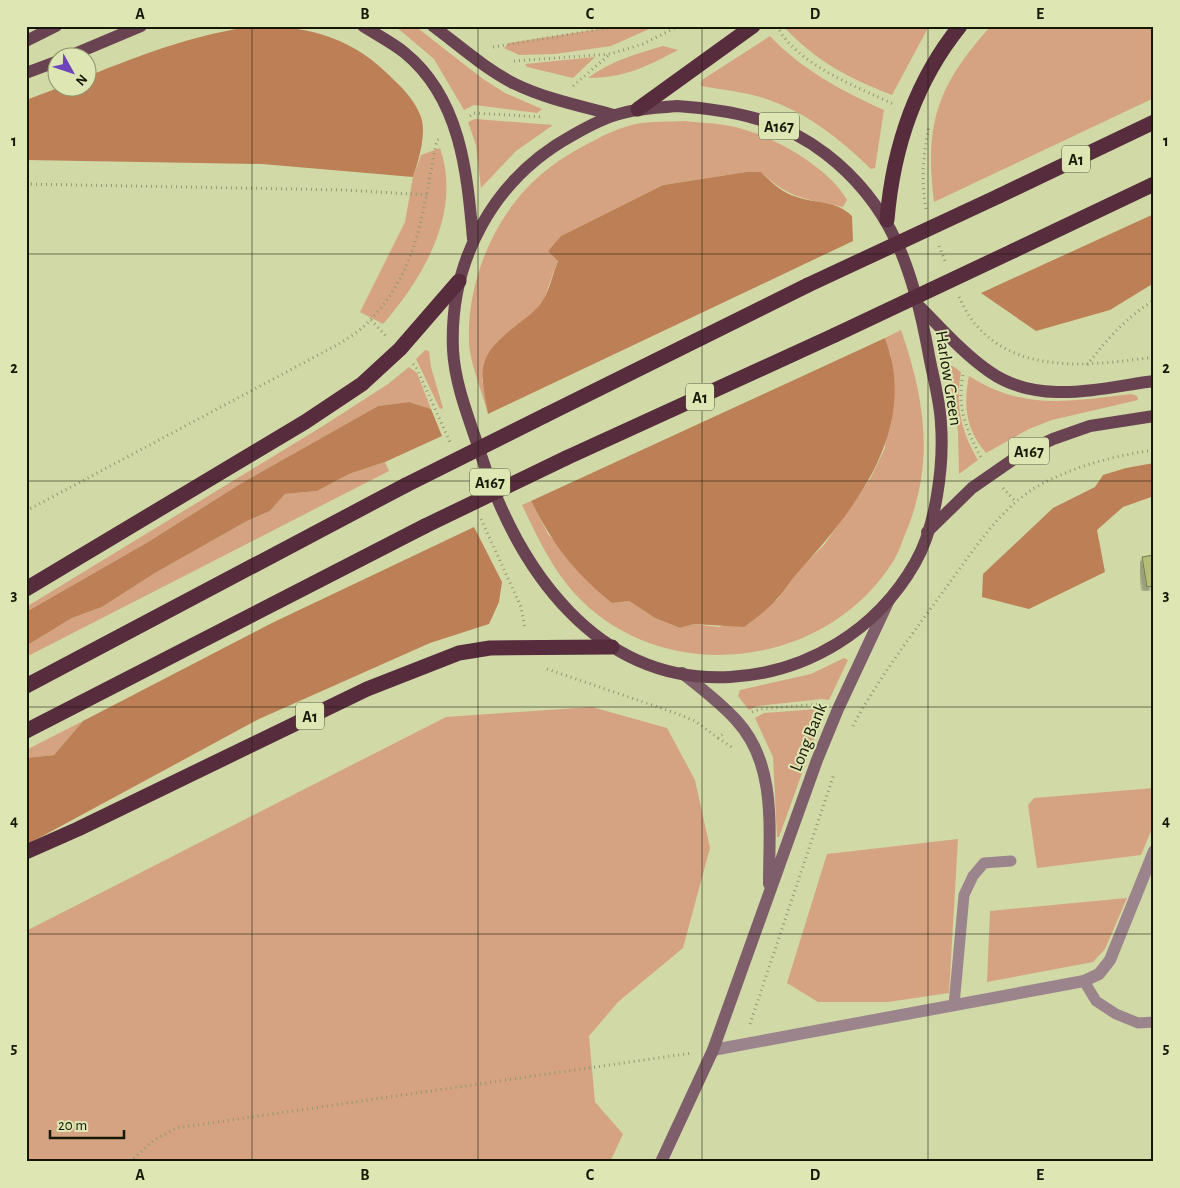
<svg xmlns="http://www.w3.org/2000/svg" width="1180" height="1188" font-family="'Alegreya Sans',sans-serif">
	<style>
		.green { fill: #d5a381 }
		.forest { fill: #bd8056 }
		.building { fill: #b4be76; stroke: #72794b; filter: url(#shadow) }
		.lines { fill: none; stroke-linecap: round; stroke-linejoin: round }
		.path { stroke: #929871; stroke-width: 3; stroke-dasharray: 1 4; stroke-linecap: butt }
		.lane { stroke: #9b848c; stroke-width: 11 }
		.street { stroke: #9b848c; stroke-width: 12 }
		.secondary { stroke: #7e5e6a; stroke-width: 12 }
		.primary { stroke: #6a4352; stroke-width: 12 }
		.highway { stroke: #572d3e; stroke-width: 15 }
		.highway-bridge { stroke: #572d3e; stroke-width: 15 }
		.grid { fill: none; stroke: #161806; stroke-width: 1; stroke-opacity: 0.55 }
		.labels { text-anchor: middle; stroke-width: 4; stroke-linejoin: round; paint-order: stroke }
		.shield { fill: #dee6b3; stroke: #52563a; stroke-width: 1 }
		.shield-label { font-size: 16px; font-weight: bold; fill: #161806 }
		.street-label { font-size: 18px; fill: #161806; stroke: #dee6b3 }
		.neatline { fill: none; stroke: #161806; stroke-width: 2 }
		.grid-label { font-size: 16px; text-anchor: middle; font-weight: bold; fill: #161806 }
	</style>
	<defs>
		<filter id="shadow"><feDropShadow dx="-4.5" dy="4.5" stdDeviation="1" flood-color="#0004"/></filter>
	</defs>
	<rect width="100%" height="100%" fill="#d1d9a7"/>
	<path class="green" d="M395 26H415L483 79 505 93 542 109 537 113 474 105 464 110 434 59Z
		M619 26H656L611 46 555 54 519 55 504 48 509 43Z
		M929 26 892 95C848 78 816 61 784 27Z
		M991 26H1154V98L934 202C924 124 938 84 991 26Z
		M770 36C802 70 842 91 884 110L875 168 871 169C841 140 809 114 769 100 748 92 723 90 701 86L702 80Z
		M663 46 678 50C646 67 624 78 588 78 611 61 635 54 663 46Z
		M595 57 573 78 527 67 525 64Z
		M475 119 553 125 516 151 481 188 476 145 468 122Z
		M685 121C701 123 719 123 735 127 771 135 829 167 847 200L843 207C805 198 791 200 761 172H746L663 185 561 236 548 251 558 260 544 299 482 379 488 414C483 394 469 361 469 341 467 288 489 228 526 189 544 169 569 153 593 141 606 134 622 127 636 124 651 121 669 122 685 121Z
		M440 148C462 212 424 277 383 324L360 312 405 222 413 177 421 155Z
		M901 330C925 400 935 462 906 532 902 541 899 552 894 560 826 670 662 689 574 593 551 567 537 536 522 505L531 501 548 534 612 603 629 601 655 618 680 628 694 624 719 627 777 600 798 571 824 545 870 479 885 448 891 355 885 338Z
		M425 350 429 351 431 367 443 408 440 409 416 359Z
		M951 365 961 372C955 404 961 432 978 460L959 474 958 432 947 366Z
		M409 367 417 373 431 409 409 402 378 406 240 484 148 542 26 612V607L323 426 388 384Z
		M969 376C1024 411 1070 401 1131 394L1137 396 1138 400 1052 420 1029 429 986 453C966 430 963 406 969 376Z
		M385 462 389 471 26 657V646L72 618 102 607 155 573 247 521 270 511 285 494 317 491 349 474Z
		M844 658 848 660 829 700 822 699 758 706 749 710 738 696 740 690 811 674Z
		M592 707 667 728 695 780 710 848 683 948 618 1002 589 1036 595 1102 623 1134 610 1162H26V931L446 717Z
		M818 709 824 712 779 837H777L773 757 755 718 764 713Z
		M83 721 54 755 26 758V750Z
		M1154 788V824L1141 855 1037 868 1028 805 1034 798Z
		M958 839 949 993 888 1002H818L787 983 827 854Z
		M1127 898 1105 949 1093 962 987 982 990 911Z"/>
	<path class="forest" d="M256 26C312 26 355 39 394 80 405 90 416 103 421 117 427 134 418 162 413 177L262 164 26 160V100L58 88H88V76C144 54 195 34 256 26Z
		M746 172H761C771 182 782 193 797 197 817 204 836 200 852 216L853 241 488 414C479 366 477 356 518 324 527 317 536 311 543 300 550 289 553 273 558 261L548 251 561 236 663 185Z
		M1154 214V283L1110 310 1036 331 981 293Z
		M885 338C919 428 857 507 800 570 791 579 785 591 776 600 767 610 755 619 744 627L694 624 680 628 655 618 629 601 612 603C573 571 554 546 531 501Z
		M409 402 431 409 442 436 385 462 349 474 317 491 285 494 270 511 247 521 155 573 102 607 72 618 26 646V612L148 542 240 484 378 406Z
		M1154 463V496L1123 507 1097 530 1105 572 1029 609 982 597 983 574 1053 508 1095 487 1103 475 1126 468Z
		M474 527 502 582 499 602 489 624 430 643 259 719 26 845V758L54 755 83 721 274 622Z"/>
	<path class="building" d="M1154 555V586L1147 587 1142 557Z"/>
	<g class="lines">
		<path class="path" d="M777 26C797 65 856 86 893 104
			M493 47 619 26
			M514 61 610 54 643 44 679 26
			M573 86 610 54
			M470 116 474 113 543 117
			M26 184 344 190 428 195
			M926 209C921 180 923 155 929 126
			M939 246 945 261
			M959 297C964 307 969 318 977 326 1020 376 1097 365 1154 357
			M371 320 386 336
			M413 364 417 369 450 442
			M1087 365C1107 339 1126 318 1154 300
			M963 375C956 406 967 432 982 459
			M1003 488 1016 502
			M26 511 337 345C348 338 361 331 370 320 420 269 423 206 437 140L439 139
			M481 519 521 607 525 629
			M547 669 678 714 695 721 718 738 723 734
			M752 712 760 709 820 704
			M853 726C878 679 911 636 942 593 970 556 997 510 1038 486 1074 466 1114 456 1154 450
			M718 738 733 748
			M750 1024 834 774
			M130 1162 153 1141 176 1128 692 1053"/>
		<path class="lane" d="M1084 981 1096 1001 1116 1014 1138 1023 1154 1022
			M954 1005 964 895 973 876 984 863 1011 861"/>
		<path class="street" d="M713 1050 1084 981 1099 974 1110 960 1154 851"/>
		<path class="secondary" d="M682 673C701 688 721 703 737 721 777 765 769 829 769 884
			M661 1162 713 1050 817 760 838 709 889 600"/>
		<path class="primary" d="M363 26C377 35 393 43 405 53 461 99 467 173 473 239
			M433 26C460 46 485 69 515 84 546 99 581 106 614 115
			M26 41 56 26
			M65 58 141 26
			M26 73 58 61
			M677 106C732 110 781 119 826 154 892 205 913 270 928 350 932 374 940 399 941 424 944 465 936 527 915 563 877 630 807 673 730 677 596 684 518 569 481 455 470 421 455 386 453 350 449 260 494 178 573 135 587 127 603 118 619 114 638 108 657 108 677 106Z
			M920 307C942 329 964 354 990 372 1039 406 1100 388 1154 381
			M927 532 972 488 1021 454 1053 439 1090 426 1154 416"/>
		<path class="highway" d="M638 109 753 26
			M999 196 1154 122
			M887 220C893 148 914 83 960 26
			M1013 251 1154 184
			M546 415 808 285
			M566 458 835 335
			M26 589 305 422 362 384 400 349 459 281
			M26 686 406 485
			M26 731 425 526
			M26 852 78 829 367 689 459 653 490 648 612 647"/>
		<path class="highway-bridge" d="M808 285 999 196
			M835 335 1013 251
			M406 485 546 415
			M425 526 566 458"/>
	</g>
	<path class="grid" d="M252 26V1162M478 26V1162M702 26V1162M928 26V1162M26 254H1154M26 481H1154M26 707H1154M26 934H1154"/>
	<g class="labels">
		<g class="shield">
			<rect x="759" y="112.5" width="40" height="27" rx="4"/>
			<rect x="1062" y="145.5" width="28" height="27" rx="4"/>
			<rect x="686" y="383.5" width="28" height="27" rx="4"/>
			<rect x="1009" y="437.5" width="40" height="27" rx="4"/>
			<rect x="470" y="468.5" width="40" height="27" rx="4"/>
			<rect x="296" y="702.5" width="28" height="27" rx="4"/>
		</g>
		<g class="shield-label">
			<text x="779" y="132">A167</text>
			<text x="1076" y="165">A1</text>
			<text x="700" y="403">A1</text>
			<text x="1029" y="457">A167</text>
			<text x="490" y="488">A167</text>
			<text x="310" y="722">A1</text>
		</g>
		<g class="street-label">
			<text transform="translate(949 378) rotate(81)" y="6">Harlow Green</text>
			<text transform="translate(808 737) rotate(-68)" y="6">Long Bank</text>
		</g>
	</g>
	<rect width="1180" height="1188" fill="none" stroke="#dee6b3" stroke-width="55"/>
	<g transform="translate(72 72) rotate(130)"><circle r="24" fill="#dee6b3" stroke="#8e946e"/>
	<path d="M0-4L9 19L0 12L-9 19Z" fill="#6d43bb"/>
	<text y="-8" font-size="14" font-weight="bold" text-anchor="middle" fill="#161806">N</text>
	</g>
	<path d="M50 1130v8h74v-8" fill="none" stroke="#161806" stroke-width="2.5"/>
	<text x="58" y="1130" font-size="15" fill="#161806" stroke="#dee6b3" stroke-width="4" paint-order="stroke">20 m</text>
	<rect x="28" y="28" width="1124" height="1132" class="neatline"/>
	<g class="grid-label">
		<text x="140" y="19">A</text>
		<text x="365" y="19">B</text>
		<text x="590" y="19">C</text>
		<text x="815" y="19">D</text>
		<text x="1040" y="19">E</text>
		<text x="14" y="146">1</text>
		<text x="1166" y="146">1</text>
		<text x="14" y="373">2</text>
		<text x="1166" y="373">2</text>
		<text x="14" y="600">3</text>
		<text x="1166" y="600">3</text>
		<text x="14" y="826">4</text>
		<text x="1166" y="826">4</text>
		<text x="14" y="1053">5</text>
		<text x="1166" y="1053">5</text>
		<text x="140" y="1180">A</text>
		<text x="365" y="1180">B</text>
		<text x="590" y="1180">C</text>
		<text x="815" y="1180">D</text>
		<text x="1040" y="1180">E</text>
	</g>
</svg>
